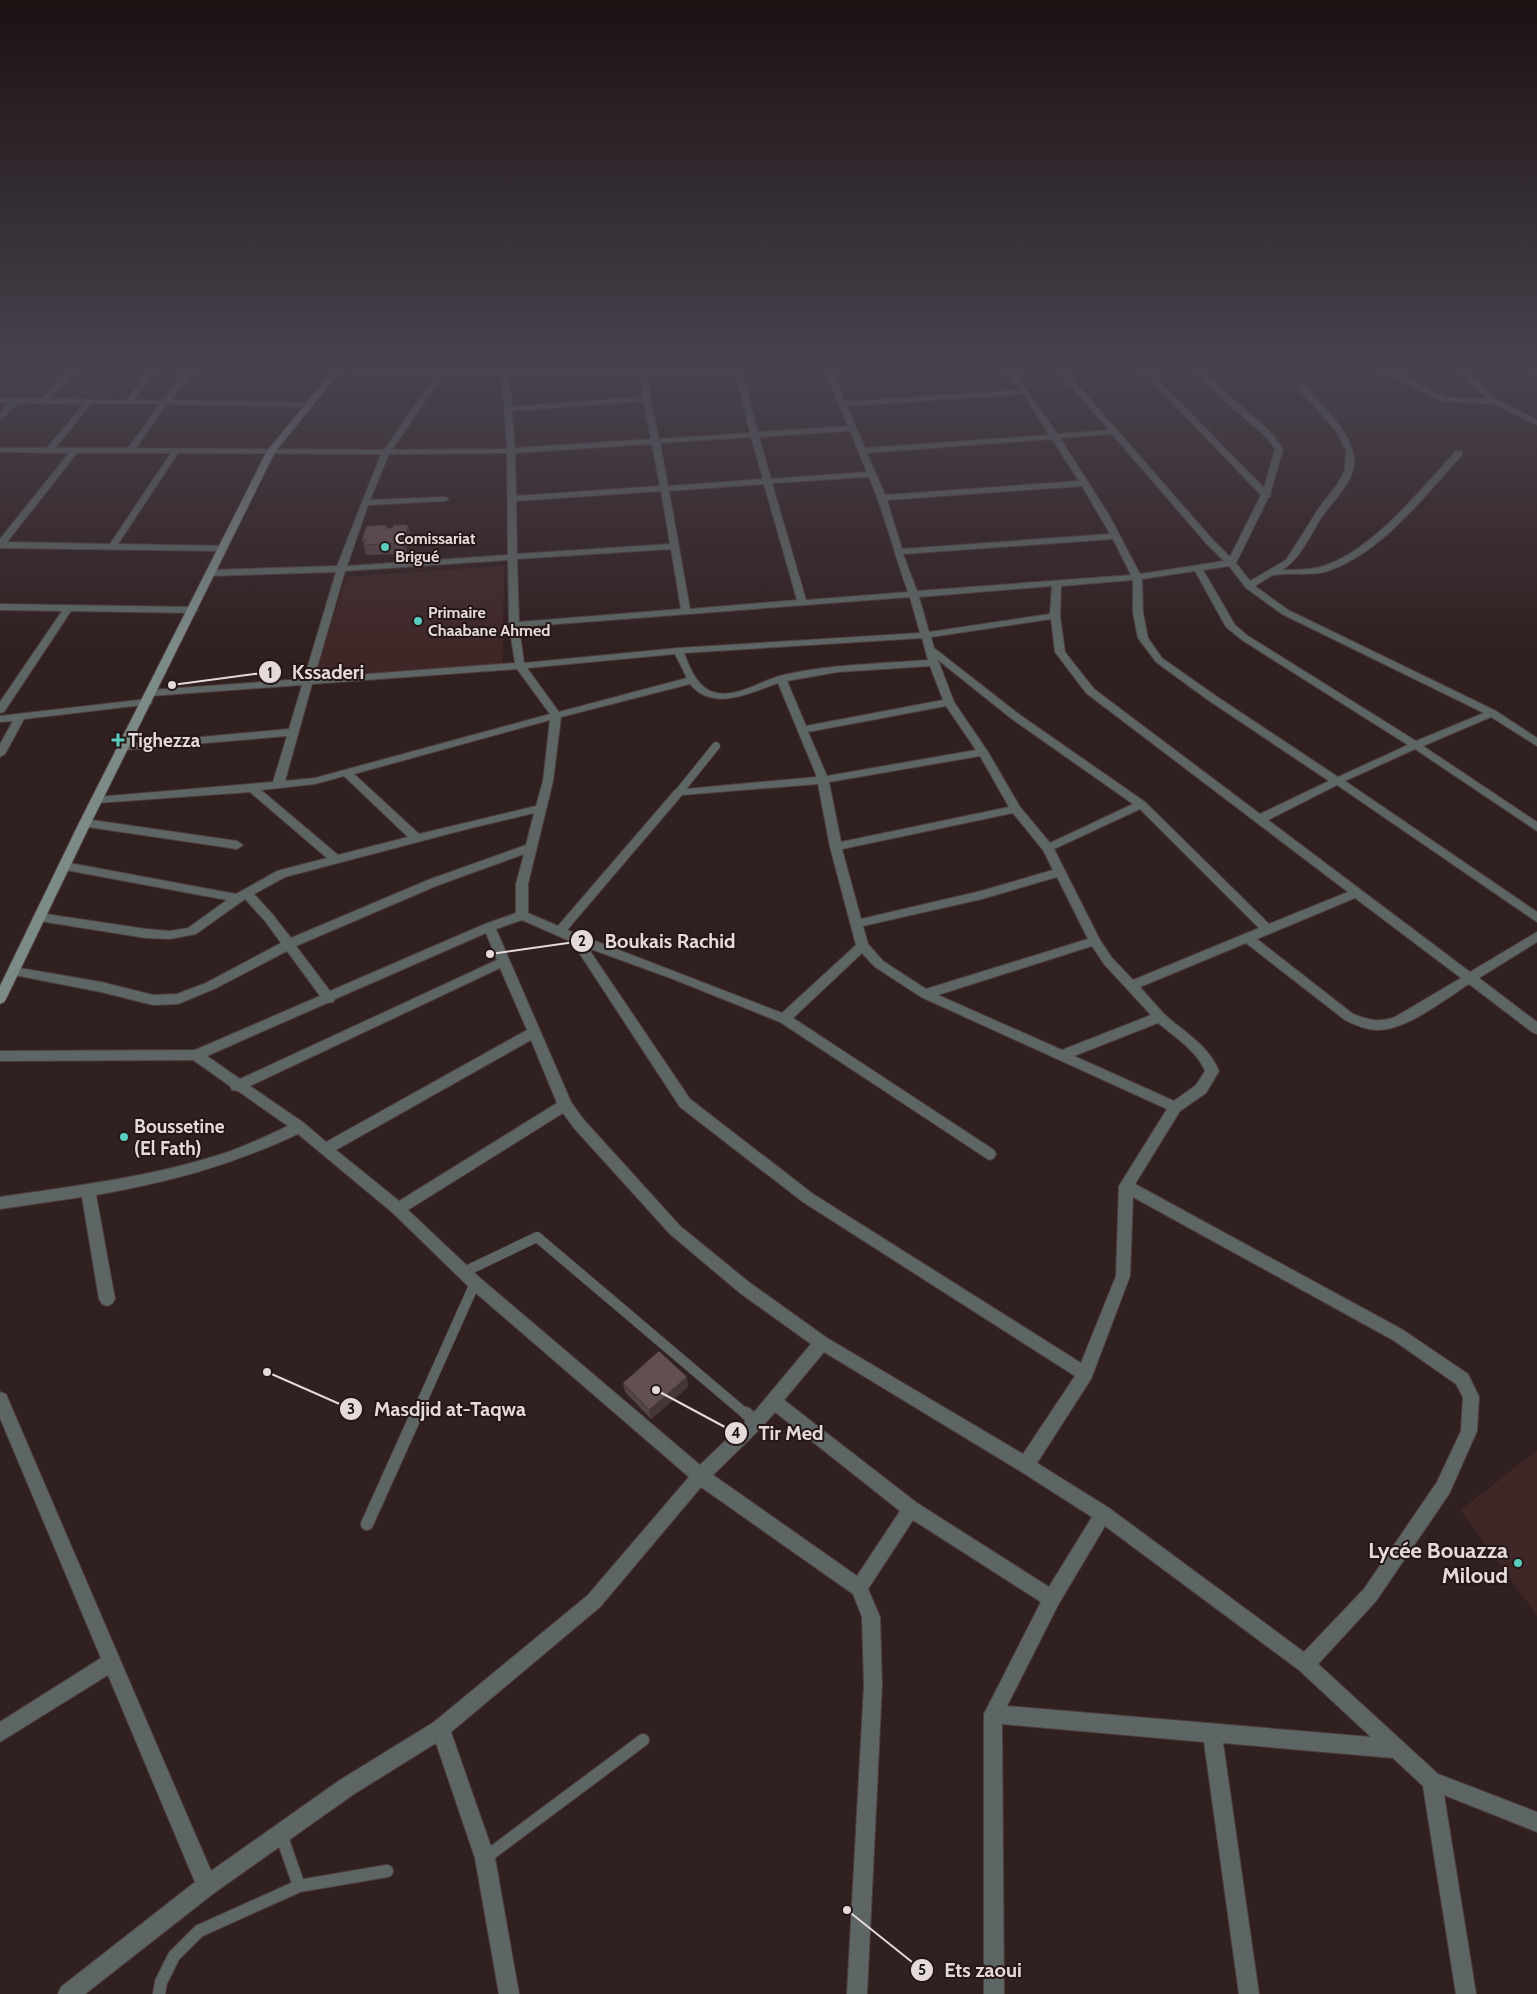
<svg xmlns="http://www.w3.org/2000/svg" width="1537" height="1994" font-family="Cabin,sans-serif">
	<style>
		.built { fill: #3f2727 }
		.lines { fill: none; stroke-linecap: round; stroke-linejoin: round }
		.lane-far2-casing { stroke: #4e3e3e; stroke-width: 9 }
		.lane-far1-casing { stroke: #4e3e3e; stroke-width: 11 }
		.lane-casing { stroke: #4e3e3e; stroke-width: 14 }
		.street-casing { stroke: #4e3e3e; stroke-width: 2 }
		.secondary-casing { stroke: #4e3e3e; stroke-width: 2 }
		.lane-far2 { stroke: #5d6664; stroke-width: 8 }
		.lane-far1 { stroke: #5d6664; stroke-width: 10 }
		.lane { stroke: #5d6664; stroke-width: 12 }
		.street { fill: #5d6664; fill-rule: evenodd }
		.secondary { fill: #7c8a88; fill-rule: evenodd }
		.wall { fill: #544444 }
		.shaded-wall { fill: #453737 }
		.building { fill: #624f4f; stroke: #453737 }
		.poi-dot { fill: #59cebe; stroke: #261717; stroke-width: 2 }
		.labels { text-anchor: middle; stroke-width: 4; stroke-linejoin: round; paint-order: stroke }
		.far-poi-label { font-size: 16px; font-weight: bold; fill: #e5dada; stroke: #261717; text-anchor: start }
		.poi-label { font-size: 19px; font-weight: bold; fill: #e5dada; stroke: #261717; text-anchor: start }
		.near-poi-label { font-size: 22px; font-weight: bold; fill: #e5dada; stroke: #261717; text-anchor: end }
		.leader { fill: none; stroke: #e5dada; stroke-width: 2 }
		.callout-dot { fill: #e5dada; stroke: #261717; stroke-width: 2 }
		.mark-label { font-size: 15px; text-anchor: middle; font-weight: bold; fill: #111 }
		.callout-label { font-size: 20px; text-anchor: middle; font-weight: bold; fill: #e5dada; stroke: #261717; stroke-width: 4; stroke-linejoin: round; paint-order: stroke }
	</style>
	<rect width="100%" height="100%" fill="#312020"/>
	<path class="built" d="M504 566 503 665 313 682 346 577Z
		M1537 1450V1616L1461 1510Z"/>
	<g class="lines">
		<defs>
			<path id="lane-far2" d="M679 792 716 746"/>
			<path id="lane-far1" d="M464 1272 537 1237 747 1415
				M416 1415 475 1283"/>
			<path id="lane" d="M746 1413 756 1422
				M367 1524 417 1413
				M281 1834 299 1886
				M485 1858 643 1740
				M159 1994 161 1982 174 1956 199 1931 299 1886 387 1871"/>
			<path id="street" d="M74 367H82L50 399 126 400 152 367H160L134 400H163L189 367H197L171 400 310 403 314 405 310 407 167 404 136 448 384 450 438 372 343 369 339 367H757L753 369H742L758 432 848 426 823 367H831L845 402 1021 390 1003 367H1011L1057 434 1109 430 1054 367H1062L1212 539 1230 557 1261 495 1138 367H1146L1264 488 1275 449 1266 437 1195 374 1192 367H1200L1201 371 1272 433 1283 449 1270 494 1271 496 1268 498 1236 563 1250 581 1286 560 1321 505 1337 485 1345 470 1346 450 1336 431 1297 387V383H1303C1321 405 1361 439 1353 470 1348 488 1331 503 1321 518 1310 536 1300 559 1282 570 1294 570 1308 570 1320 567 1371 553 1421 489 1456 451H1462V455C1423 497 1384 551 1328 571 1310 577 1285 571 1271 576 1266 579 1260 583 1255 586L1288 610 1496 711 1537 738V746L1491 717 1423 746 1537 822V831L1415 749 1345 781 1537 912V922L1337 785 1268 820 1470 972 1537 932V942L1479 978 1537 1022V1034L1532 1032 1469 984C1445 999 1407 1030 1378 1030 1367 1030 1355 1025 1345 1020L1246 943 1140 987C1148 996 1156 1005 1164 1014 1184 1032 1208 1045 1219 1071L1206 1093 1180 1111 1135 1184 1403 1330 1468 1374 1479 1397 1477 1431 1449 1494 1376 1601 1318 1664 1438 1774 1537 1812V1832L1444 1795 1476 1994H1456L1423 1786 1393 1758 1223 1743 1259 1994H1239L1204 1742 1002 1724 1004 1994H984V1714L1041 1602 913 1520 868 1589 880 1617 882 1685 867 1994H847L864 1685 862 1617 853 1594 701 1487 600 1607 451 1732 495 1858 519 1994H499L475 1858 436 1743 354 1794 214 1893 85 1994H58L61 1987 195 1882 108 1675 0 1742V1722L101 1658 0 1418V1392L6 1394 8 1399 211 1871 340 1780 434 1722 588 1595 689 1477 470 1288 393 1213 298 1134C229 1166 170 1182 96 1195L115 1299 112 1304 107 1306 102 1304 99 1299 82 1197 0 1209V1197C75 1186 152 1177 225 1153 246 1146 267 1136 288 1126L238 1091 232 1090 230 1086 193 1060 0 1061V1051L195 1050 320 996 287 951 214 989 178 1004 153 1005 101 992 14 975 8 971 14 967 101 982 153 995 177 994 206 983 281 943 265 921 245 899 196 934 170 939 146 938 39 921 33 917 39 913 146 929 170 931 188 928 227 900 60 869 58 866 64 862 236 894 277 871 327 858 250 792 97 803 92 800 97 797 273 782 287 736 124 750 119 747 124 744 289 729 302 685 151 696 146 693 151 690 304 679 336 572 210 576 206 573 210 570 337 566 381 454 178 453 118 544 226 546V550L223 551 0 548V539L69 453 0 452V448H47L84 404 18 403 0 420V414L10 403H0V399H42ZM735 370 750 433 659 439 650 399 649 372ZM445 372H502L507 449 392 450ZM509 372H641L642 397 512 407ZM1024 394 1049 435 865 448 847 406ZM643 401 651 439 515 448 512 411ZM91 404H160L128 448H55ZM850 431 867 472 771 479 759 437ZM1112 434 1206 543 1224 561 1140 574 1109 515 1060 438ZM751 437 763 479 668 486 660 443ZM1052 439 1079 481 885 495 867 453ZM652 444 660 486 516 496 515 453ZM77 453H171L110 544 7 542ZM507 453 508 555 347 566 368 505 445 501 449 499 445 497 370 500 389 454ZM869 477C885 514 894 554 908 592L806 600 772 483ZM764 484 797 600 690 609 669 491ZM1082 486 1110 534 902 549 887 500ZM661 491 670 544 517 554 516 501ZM1113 539 1131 575 917 591 903 554ZM671 549 681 609 519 622 517 559ZM508 560 509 625 515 663 314 678 345 571ZM1229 566 1246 588 1282 614 1484 713 1416 741 1248 636 1235 625 1203 570ZM1195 571 1226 627 1242 640 1408 745 1338 777 1216 696 1162 658 1148 638 1143 613 1142 579ZM1133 580V613L1138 638 1156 662 1208 700 1329 781 1260 814 1094 689 1065 652 1060 616 1061 586ZM1052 586 1050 614 929 632 919 597ZM910 597 920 633 678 648 524 663 519 627ZM1051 619 1055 652 1086 693 1348 892 1269 924 1145 802 1020 715 934 648 931 637ZM922 638 928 660C879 664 828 664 779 676 760 682 734 699 713 692 697 687 690 668 684 653ZM675 654 687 678 559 712 527 668ZM938 660 1012 719 1133 804 1050 843 1020 807 988 752 954 702ZM930 666 943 700 806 726 787 681 838 672ZM517 669 550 714 315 778 285 781 312 684ZM778 683 817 777 675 790 558 926 528 913V884L553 781 561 717 690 684C713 712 750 693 778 683ZM946 706 976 750 827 776 808 732ZM550 720 543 781 536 806 419 834 354 774ZM980 756 1009 807 841 842 829 782ZM344 776 408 837 338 855 261 790 315 784ZM818 784 830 847 856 945 782 1013 567 930 682 795ZM1140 809 1259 928 1133 980 1112 958 1100 940 1054 849ZM534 813 526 845 428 880 291 938 273 915 254 894 285 877 467 829ZM1013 813 1043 850 1053 870 981 891 861 919 842 849ZM524 854 516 884V913L485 924 330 991 296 946 436 886ZM1057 877 1088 939 926 989 883 961 868 944 863 926 982 899ZM1355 898 1461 978 1395 1017C1380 1023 1368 1020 1353 1014L1257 939ZM522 920 572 942 680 1107 803 1202 1075 1376 1023 1454 827 1338 750 1283 680 1226 584 1120 571 1102 496 929ZM486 933 497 960 240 1079 207 1056 327 1003 333 1002 335 999ZM1092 946 1104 964 1151 1015 1062 1050 938 995ZM588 948 673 979 780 1022 989 1160 994 1158 996 1154 994 1150 793 1018 862 953 875 967 921 997 1167 1109 1119 1186 1116 1276 1081 1363 813 1194 690 1099ZM500 968 527 1030 326 1142 304 1123 250 1086ZM1158 1023C1174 1036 1197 1051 1205 1071L1196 1085 1174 1101 1074 1056ZM531 1040 557 1103 399 1201 336 1150ZM563 1113 574 1128 670 1234 740 1293 811 1344 750 1417 700 1465 480 1278 408 1210ZM1133 1197 1393 1340 1456 1384 1463 1397 1461 1431 1437 1482 1364 1589 1304 1652 1109 1508 1037 1463 1091 1379 1130 1276ZM824 1352 1020 1471 1092 1517 1049 1587 917 1503 784 1400ZM775 1412 900 1511 857 1576 713 1475 762 1427ZM1105 1526 1299 1670 1371 1737 1007 1706 1058 1605Z
				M1375 367H1384L1445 397 1487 399 1453 367H1461L1497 400 1537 420V425L1493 404 1441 401Z
				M1529 367H1537V372Z
				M0 604 193 607 198 610 193 613 71 611 4 712 0 713V702L62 611 0 610Z
				M147 699 152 702 151 704 24 719 5 754 0 757V744L13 721 0 722V716Z
				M85 819 237 841 243 845 237 849 81 826 79 823Z"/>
			<path id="secondary" d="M336 367H344L275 452 91 823 6 999 4 1002 0 1004V986L79 823 267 451Z"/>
		</defs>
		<use href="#lane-far2" class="lane-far2-casing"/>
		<use href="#lane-far1" class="lane-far1-casing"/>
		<use href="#lane" class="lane-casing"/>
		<use href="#street" class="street-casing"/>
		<use href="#secondary" class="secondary-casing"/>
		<use href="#lane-far2" class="lane-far2"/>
		<use href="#lane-far1" class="lane-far1"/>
		<use href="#lane" class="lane"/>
		<use href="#street" class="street"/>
		<use href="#secondary" class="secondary"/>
	</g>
	<path class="wall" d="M387 525V528H392L408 525 410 535 408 544H406L407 549 405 554 366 555 362 539Z
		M623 1383 688 1387 651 1419 625 1392Z"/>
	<path class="shaded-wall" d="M408 525 410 535 408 544 406 534Z
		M403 533 404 541 405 539 407 549 405 554 403 543 401 539Z
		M687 1377 688 1387 651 1419 649 1410Z"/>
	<path class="building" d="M387 525 386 528H392L394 525H408L406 534 403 533 401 539H405L403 543 363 545 366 539H362L367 526Z
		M659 1351 687 1377 649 1410 623 1383Z"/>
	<linearGradient id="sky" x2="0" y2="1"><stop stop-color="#1b1212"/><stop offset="0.57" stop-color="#48424e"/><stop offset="1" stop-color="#48424e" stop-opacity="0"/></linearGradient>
	<rect width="1537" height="646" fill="url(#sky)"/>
	<g class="poi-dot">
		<circle cx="385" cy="547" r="5"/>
		<circle cx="418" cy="621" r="5"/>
		<path d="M115.5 732.5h5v5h5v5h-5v5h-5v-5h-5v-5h5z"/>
		<circle cx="124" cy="1137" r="5"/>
		<circle cx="1518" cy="1563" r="5"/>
	</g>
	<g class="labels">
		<g class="far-poi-label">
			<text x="395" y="544">Comissariat<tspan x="395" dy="18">Brigué</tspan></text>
			<text x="428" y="618">Primaire<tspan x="428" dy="18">Chaabane Ahmed</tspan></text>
		</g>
		<g class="poi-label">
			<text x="128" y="747">Tighezza</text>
			<text x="134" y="1133">Boussetine<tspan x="134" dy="22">(El Fath)</tspan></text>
		</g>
		<g class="near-poi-label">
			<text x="1508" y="1558">Lycée Bouazza<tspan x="1508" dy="25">Miloud</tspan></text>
		</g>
	</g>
	<path class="leader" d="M172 685L270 672M490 954L582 941M267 1372L351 1409M656 1390L736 1433M847 1910L922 1970"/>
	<g class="callout-dot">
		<circle cx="172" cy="685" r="5"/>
		<circle cx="490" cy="954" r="5"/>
		<circle cx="267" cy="1372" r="5"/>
		<circle cx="656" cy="1390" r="5"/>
		<circle cx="847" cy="1910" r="5"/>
		<circle cx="270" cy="672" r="12"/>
		<circle cx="582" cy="941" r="12"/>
		<circle cx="351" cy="1409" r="12"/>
		<circle cx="736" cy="1433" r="12"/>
		<circle cx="922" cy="1970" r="12"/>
	</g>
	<g class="mark-label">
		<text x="270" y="678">1</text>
		<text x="582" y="946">2</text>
		<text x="351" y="1414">3</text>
		<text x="736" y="1438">4</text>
		<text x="922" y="1975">5</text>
	</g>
	<g class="callout-label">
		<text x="328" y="679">Kssaderi</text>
		<text x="670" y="948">Boukais Rachid</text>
		<text x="450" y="1416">Masdjid at-Taqwa</text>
		<text x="791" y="1440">Tir Med</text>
		<text x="983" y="1977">Ets zaoui</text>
	</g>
</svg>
